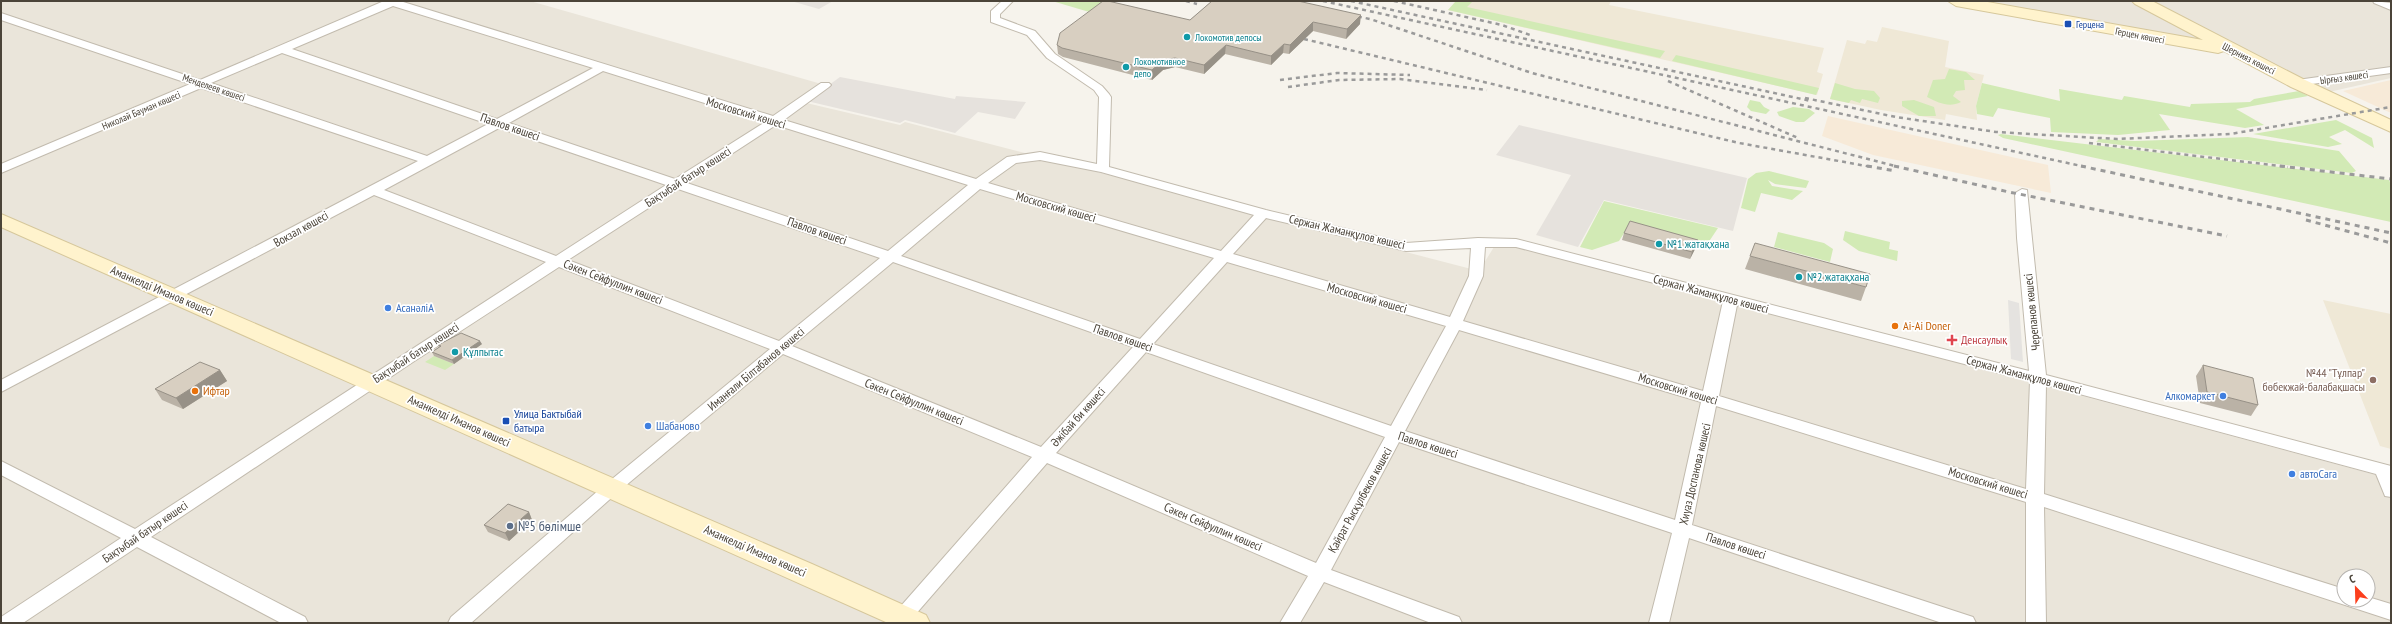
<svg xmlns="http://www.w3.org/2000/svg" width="2392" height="624" font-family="'PT Sans Narrow',sans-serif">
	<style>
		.residential { fill: #eae5da; fill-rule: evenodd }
		.commercial { fill: #f7ead8 }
		.industrial { fill: #e6e2dd }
		.education { fill: #efe8d6 }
		.green { fill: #d2eab5 }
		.parking { fill: #e5e3e0 }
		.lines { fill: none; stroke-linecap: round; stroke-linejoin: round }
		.street-casing { stroke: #c2bbae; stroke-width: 2 }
		.secondary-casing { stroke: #d6c79b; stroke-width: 2 }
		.street { fill: #fff; fill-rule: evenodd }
		.secondary { fill: #fff3cd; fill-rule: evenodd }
		.rail-far1 { stroke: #9a9a9a; stroke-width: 2.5; stroke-dasharray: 4 4; stroke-linecap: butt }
		.rail { stroke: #9a9a9a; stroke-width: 3; stroke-dasharray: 5 5; stroke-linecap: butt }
		.wall { fill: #bab2a6 }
		.shaded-wall { fill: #979187 }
		.building { fill: #d8cfc1; stroke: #979187 }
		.transit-dot { fill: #1a4fb4; stroke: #fff; stroke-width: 1.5 }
		.culture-dot { fill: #0f9aa8; stroke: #fff; stroke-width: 1.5 }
		.shop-dot { fill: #3f7fe0; stroke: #fff; stroke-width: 1.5 }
		.food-dot { fill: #e8710a; stroke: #fff; stroke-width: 1.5 }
		.health-dot { fill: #e0444e; stroke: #fff; stroke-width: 1.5 }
		.education-dot { fill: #8d6e63; stroke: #fff; stroke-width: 1.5 }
		.service-dot { fill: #5c6f8a; stroke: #fff; stroke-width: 1.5 }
		.labels { text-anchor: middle; stroke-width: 3.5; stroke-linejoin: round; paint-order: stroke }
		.far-transit-label { font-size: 10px; fill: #164399; stroke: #fff; text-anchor: start }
		.far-street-label { font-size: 10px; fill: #4b4439; stroke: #fff }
		.far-culture-label { font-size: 10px; fill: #0d838f; stroke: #fff; text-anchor: start }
		.street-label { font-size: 12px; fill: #4b4439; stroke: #fff }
		.culture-label { font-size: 12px; fill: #0d838f; stroke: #fff; text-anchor: start }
		.shop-label { font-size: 12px; fill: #366cbe; stroke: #fff; text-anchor: start }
		.food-label { font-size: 12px; fill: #c56008; stroke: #fff; text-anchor: start }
		.health-label { font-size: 12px; fill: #be3a42; stroke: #fff; text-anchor: start }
		.education-label { font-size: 12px; fill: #785e54; stroke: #fff; text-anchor: end }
		.transit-label { font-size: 12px; fill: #164399; stroke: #fff; text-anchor: start }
		.near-service-label { font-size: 14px; fill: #4e5e75; stroke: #fff; text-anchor: start }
	</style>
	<rect width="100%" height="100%" fill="#f6f3ec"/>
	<path class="residential" d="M1 1H530L825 85 802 102 900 125 905 122 1479 271 1499 239 2391 479V623H1ZM2344 576H2368V600H2344Z
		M1956 1H2391V78L2320 94 2231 49Z"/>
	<path class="commercial" d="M2391 80V113L2343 91Z
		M1828 116 2048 165 2051 193 1873 155 1822 136Z"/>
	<path class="industrial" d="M791 1H833L819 9Z
		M840 77 955 99 956 96 1026 102 1015 119 978 112 955 133 905 120 900 123 807 101Z
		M1519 125 1747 178 1733 231 1604 200 1578 247 1536 235 1571 175 1496 155Z"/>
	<path class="education" d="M1456 1H1611L1609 5 1824 48 1817 72 1823 74 1817 95 1448 10Z
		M1882 27 1949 41 1945 67 1984 75 1976 106 1977 120 1946 114 1945 120 1881 110 1830 99 1847 40 1865 44 1867 40 1877 42Z
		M2323 300 2391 314V449L2380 446Z"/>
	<path class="green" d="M1052 1H1116L1096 14Z
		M1456 1H1473L1467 7 1665 51 1660 58 1448 10Z
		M1676 55 1819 88 1816 95 1672 61Z
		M1949 69 1966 72 1975 80H1964L1965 90 1956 91 1953 96 1961 102C1949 108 1939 103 1927 97L1933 80 1945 79Z
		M1835 83 1855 89 1874 91 1880 98 1878 103 1862 99 1860 103 1851 100 1849 103 1830 99Z
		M1982 83 2060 101 2059 89 2122 100 2124 96 2190 107 2191 104 2250 102 2254 99 2299 91 2308 96 2236 109 2264 125 2245 128 2159 114 2170 130 2118 135 2051 132 2050 118 1998 108 1993 117 1977 114 1976 106Z
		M1750 100 1760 102 1764 107 1770 110 1766 114 1751 111 1747 107Z
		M1914 100 1934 107 1936 116H1919L1902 106V101Z
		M1793 107 1809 109 1815 113 1804 122H1796L1779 116 1777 112Z
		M2336 120 2372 138 2374 148 2345 130 2329 137 2342 144 2328 147 2253 134Z
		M2001 134 2389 180 2391 184V222L2003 138 1998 135Z
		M2248 137 2339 151 2356 171 2352 173 2096 142 2099 139 2135 141Z
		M1769 171 1809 181 1806 188 1775 184 1768 180 1772 186 1803 191 1792 200 1761 193 1755 212 1741 208 1748 179 1756 173Z
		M1604 201 1718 228 1706 246H1698L1628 227 1619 241 1592 250 1580 247Z
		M1845 231 1890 242 1889 249 1898 251 1897 261 1859 251 1843 240Z
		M1778 232 1824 243 1833 249 1830 262 1774 247Z
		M434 356 454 364 445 370 425 362Z"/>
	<path class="parking" d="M2008 300 2019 303 2023 362 2011 359Z"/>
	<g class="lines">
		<defs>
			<path id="street" d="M384 1H400L773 116 821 83H829L831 85 829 87 784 120 976 179 1007 157 1040 152 1097 164 1099 97 1094 90 1047 58 1027 35 991 22V11L1002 1H1013L1000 14V18L1035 31 1055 54 1102 86 1109 94 1111 97 1109 167 1266 210 1406 243 1478 238 1516 239 2029 371 2017 238 2015 193 2022 189 2027 190 2046 375 2391 466V497L2385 496 2376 474 2046 385 2044 494 2344 589V600H2368V597L2391 604V620L2044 507 2046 623H2026V502L1716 406 1692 525 1973 617 1976 623H1942L1689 538 1669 623H1649L1672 533 1399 442 1331 570 1459 617 1462 623H1431L1324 582 1300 623H1280L1308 576 1047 463 908 623H886L1032 457 783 354 618 492 471 623H448L451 617 606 484 770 349 559 267 413 362 151 537 305 617 308 623H281L137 547 23 623H1V617L121 538 1 475V461L135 529 546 262 374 195 1 392V380L418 161 201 88 1 173V164L190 84 1 20V13L200 80ZM393 6 593 68 497 119 292 49ZM282 53 488 124 427 156 211 83ZM603 71 765 122 675 179 509 123ZM776 125 968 185 888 251 687 183ZM499 128 666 185 556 256 384 190ZM1040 160 1101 172 1254 215 1221 251 988 183 1016 163ZM678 189 880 258 779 341 568 260ZM980 189 1214 258 1140 339 901 256ZM1266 218 1406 251 1471 248 1469 276 1450 317 1233 254ZM1485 247H1516L1723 301 1703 391 1463 321 1483 276ZM893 262 1133 347 1041 447 792 346ZM1227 262 1446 326 1391 426 1153 344ZM1737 305 2030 381 2026 489 1719 396ZM1459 330 1701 402 1675 520 1405 431ZM1146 352 1385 437 1316 563 1056 453Z
				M2373 1 2391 3V10L2374 3Z
				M2391 67V73L2297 86 2291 83 2297 80Z"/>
			<path id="secondary" d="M1948 1H1982L2203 40 2135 4 2132 1H2152L2303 79 2391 120V132L2291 87 2224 51 2218 53 1956 6Z
				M1 214 812 564 926 615 930 623H888L1 227Z"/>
		</defs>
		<use href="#street" class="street-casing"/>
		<use href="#secondary" class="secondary-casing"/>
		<use href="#street" class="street"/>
		<use href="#secondary" class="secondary"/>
		<path class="rail-far1" d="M1186 1 1197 4
			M1323 1 2086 167
			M1351 1 1811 101
			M1394 1 1502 25 1530 35
			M1350 15 1370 19 1532 73 1899 167
			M1304 39 1739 143 1872 167
			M1280 80 1337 73 1410 75
			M1668 81 1798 138
			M1288 87 1339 80 1400 79 1487 90
			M1805 98 1896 117 1996 132 2117 139 2230 134 2391 107
			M2089 143 2288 167"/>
		<path class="rail" d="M1867 166 1896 171
			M1894 166 2009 192 2227 236
			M2081 166 2391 233
			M2280 166 2391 179
			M2306 220 2391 243"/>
	</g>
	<path class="wall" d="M1212 1 1360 24 1346 39 1313 31 1289 54 1283 53 1271 65 1225 54 1204 74 1175 67 1163 70 1152 80 1063 57 1058 54 1057 45 1190 20Z
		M1624 233 1698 240 1696 247 1690 259 1622 240Z
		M1750 256 1866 287 1861 301 1745 269Z
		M482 344 454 364 434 356 432 352 439 347 438 345Z
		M2203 365 2258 405 2251 416 2200 403 2196 376Z
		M220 370 227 381 183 409 162 400 155 389Z
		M529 512 532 520 509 541 488 532 484 525Z"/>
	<path class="shaded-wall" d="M1361 15 1360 24 1346 39 1347 29Z
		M1313 22V31L1289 54 1290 45Z
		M1284 44 1283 53 1271 65V56Z
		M1226 45 1225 54 1204 74V65Z
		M1175 58V67L1163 70 1152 80V70L1163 60Z
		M1698 240 1696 247 1690 259 1692 252Z
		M480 341 482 344 454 364 452 360Z
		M220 370 227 381 183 409 176 398Z
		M529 512 532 520 509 541 505 533Z"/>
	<path class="building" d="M1103 1H1108L1190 20 1212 1H1298L1361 15 1347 29 1313 22 1290 45 1284 44 1271 56 1226 45 1204 65 1175 58 1163 60 1152 70 1062 48 1057 45 1060 33Z
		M1630 221 1698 240 1692 252 1624 233Z
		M1755 243 1870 274 1866 287 1750 256Z
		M461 333 480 341 452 360 432 352 441 346 438 345Z
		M200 362 220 370 176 398 155 389Z
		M2203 365 2253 378 2258 405 2207 392Z
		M508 504 529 512 505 533 484 525Z"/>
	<g class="transit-dot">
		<rect x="2064" y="20" width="8" height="8" rx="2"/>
		<rect x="502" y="417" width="8" height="8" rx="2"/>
	</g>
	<g class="culture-dot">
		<circle cx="1187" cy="37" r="4"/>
		<circle cx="1126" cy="67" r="4"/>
		<circle cx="1659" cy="244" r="4"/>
		<circle cx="1799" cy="277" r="4"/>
		<circle cx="455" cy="352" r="4"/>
	</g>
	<g class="shop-dot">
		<circle cx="388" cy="308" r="4"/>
		<circle cx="2223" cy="396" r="4"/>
		<circle cx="648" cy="426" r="4"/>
		<circle cx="2292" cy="474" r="4"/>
	</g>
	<g class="food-dot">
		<circle cx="1895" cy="326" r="4"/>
		<circle cx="195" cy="391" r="4"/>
	</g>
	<path class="health-dot" d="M1950 334h4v4h4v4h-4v4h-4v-4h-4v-4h4z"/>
	<circle class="education-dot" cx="2373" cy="380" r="4"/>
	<circle class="service-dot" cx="510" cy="526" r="4"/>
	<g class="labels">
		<g class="far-transit-label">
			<text x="2076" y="28">Герцена</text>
		</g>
		<g class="far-street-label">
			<text transform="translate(2140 35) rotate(11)" y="4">Герцен көшесі</text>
			<text transform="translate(2249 58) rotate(27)" y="4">Шернияз көшесі</text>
			<text transform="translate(2344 77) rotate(-8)" y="4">Ырғыз көшесі</text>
			<text transform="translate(214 87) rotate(19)" y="4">Менделеев көшесі</text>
			<text transform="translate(141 110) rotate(-23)" y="4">Николай Бауман көшесі</text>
		</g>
		<g class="far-culture-label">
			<text x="1195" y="41">Локомотив депосы</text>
			<text x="1134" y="65">Локомотивное<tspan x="1134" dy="12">депо</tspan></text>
		</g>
		<g class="street-label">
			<text transform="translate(746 113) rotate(17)" y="4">Московский көшесі</text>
			<text transform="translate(510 127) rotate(19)" y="4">Павлов көшесі</text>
			<text transform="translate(688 177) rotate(-33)" y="4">Бақтыбай батыр көшесі</text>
			<text transform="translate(1056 207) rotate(16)" y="4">Московский көшесі</text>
			<text transform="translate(301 229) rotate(-29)" y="4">Вокзал көшесі</text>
			<text transform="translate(817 231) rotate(19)" y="4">Павлов көшесі</text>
			<text transform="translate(1347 232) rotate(13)" y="4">Сержан Жаманқұлов көшесі</text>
			<text transform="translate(613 282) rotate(21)" y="4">Сәкен Сейфуллин көшесі</text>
			<text transform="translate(162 291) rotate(23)" y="4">Аманкелді Иманов көшесі</text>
			<text transform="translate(1711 294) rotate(15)" y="4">Сержан Жаманқұлов көшесі</text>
			<text transform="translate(1367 298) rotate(16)" y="4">Московский көшесі</text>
			<text transform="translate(2032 312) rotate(-96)" y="4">Черепанов көшесі</text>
			<text transform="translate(1123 338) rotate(19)" y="4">Павлов көшесі</text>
			<text transform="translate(416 353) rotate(-33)" y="4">Бақтыбай батыр көшесі</text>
			<text transform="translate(756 369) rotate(-40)" y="4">Иманғали Білтабанов көшесі</text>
			<text transform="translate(2024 375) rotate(15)" y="4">Сержан Жаманқұлов көшесі</text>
			<text transform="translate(1678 389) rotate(17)" y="4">Московский көшесі</text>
			<text transform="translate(914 402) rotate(22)" y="4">Сәкен Сейфуллин көшесі</text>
			<text transform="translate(1078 417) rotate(-48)" y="4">Әжібай би көшесі</text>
			<text transform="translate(459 421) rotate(24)" y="4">Аманкелді Иманов көшесі</text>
			<text transform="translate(1428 445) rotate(18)" y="4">Павлов көшесі</text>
			<text transform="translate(1695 474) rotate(-77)" y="4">Хиуаз Доспанова көшесі</text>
			<text transform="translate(1988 483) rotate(17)" y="4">Московский көшесі</text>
			<text transform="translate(1360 500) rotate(-61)" y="4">Қайрат Рысқұлбеков көшесі</text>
			<text transform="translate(1213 527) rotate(23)" y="4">Сәкен Сейфуллин көшесі</text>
			<text transform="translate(145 532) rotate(-34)" y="4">Бақтыбай батыр көшесі</text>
			<text transform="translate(1736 546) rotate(18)" y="4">Павлов көшесі</text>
			<text transform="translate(755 551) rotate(24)" y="4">Аманкелді Иманов көшесі</text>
		</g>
		<g class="culture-label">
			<text x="1667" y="248">№1 жатақхана</text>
			<text x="1807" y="281">№2 жатақхана</text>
			<text x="463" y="356">Құлпытас</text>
		</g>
		<g class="shop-label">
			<text x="396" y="312">АсанәліА</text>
			<text x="2215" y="400" text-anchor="end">Алкомаркет</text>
			<text x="656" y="430">Шабаново</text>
			<text x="2300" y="478">автоСага</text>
		</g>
		<g class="food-label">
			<text x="1903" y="330">Ai-Ai Doner</text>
			<text x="203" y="395">Ифтар</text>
		</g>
		<g class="health-label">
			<text x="1961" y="344">Денсаулық</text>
		</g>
		<g class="education-label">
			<text x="2365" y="377">№44 "Тұлпар"<tspan x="2365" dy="14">бөбекжай-балабақшасы</tspan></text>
		</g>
		<g class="transit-label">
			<text x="514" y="418">Улица Бактыбай<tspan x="514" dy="14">батыра</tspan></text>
		</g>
		<g class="near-service-label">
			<text x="518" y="531">№5 бөлімше</text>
		</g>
	</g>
	<rect width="2392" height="624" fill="none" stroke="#4b4439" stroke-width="4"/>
	<g transform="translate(2356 588) rotate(337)"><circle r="19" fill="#ffffff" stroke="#b7b4b0"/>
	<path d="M0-3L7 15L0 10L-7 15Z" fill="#fc3f1d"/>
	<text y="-6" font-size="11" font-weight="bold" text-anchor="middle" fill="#4b4439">С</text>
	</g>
</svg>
